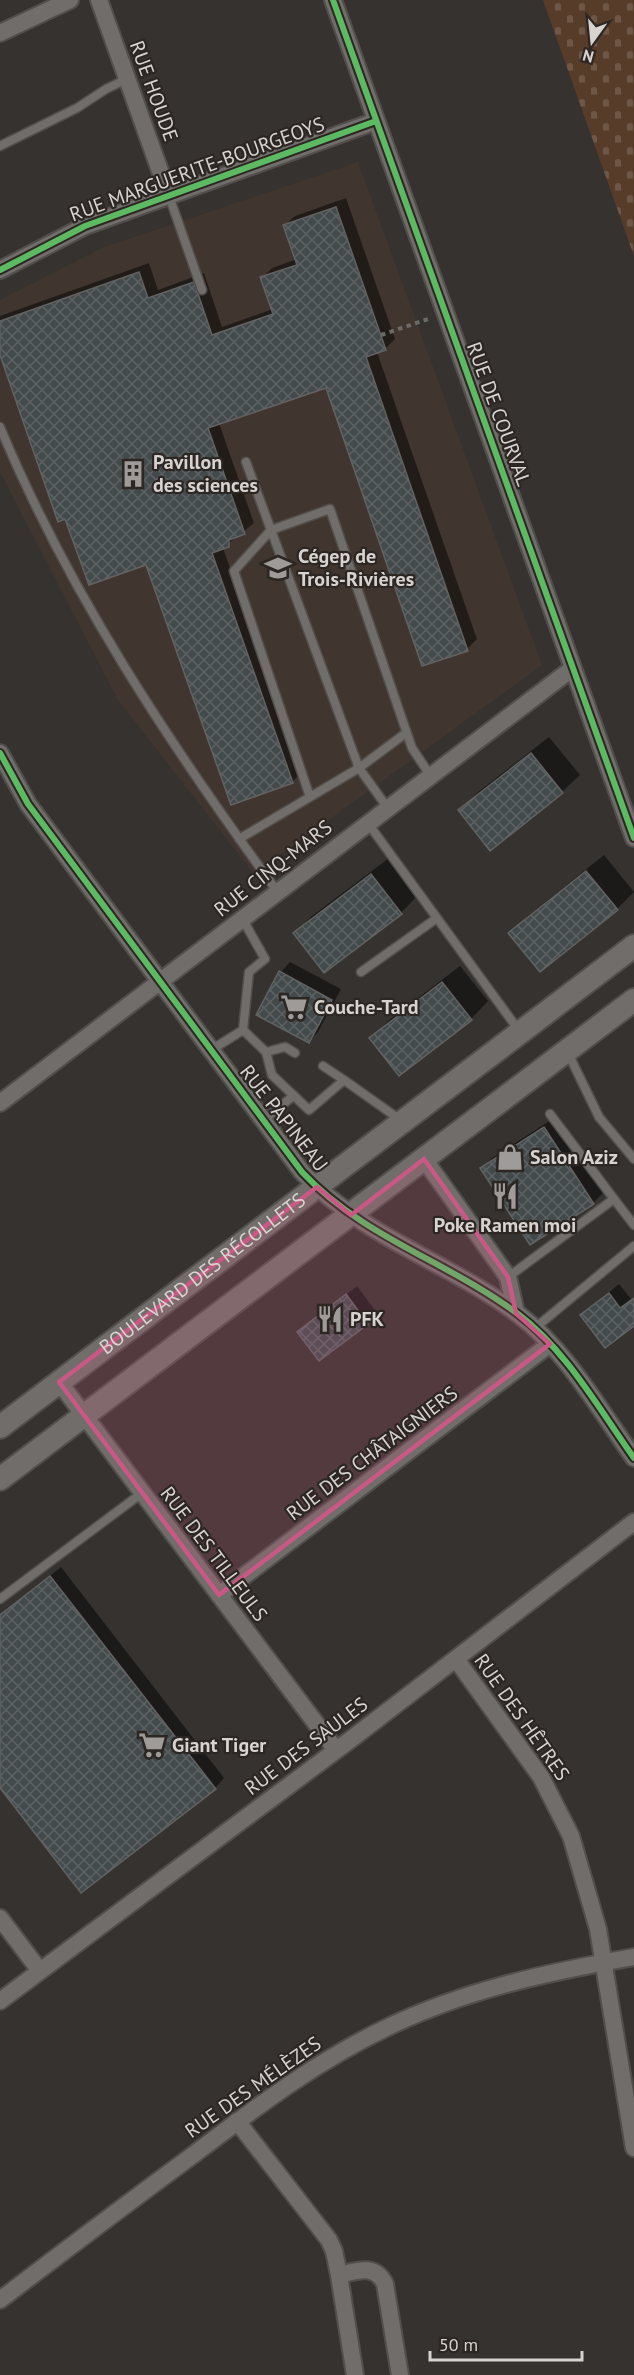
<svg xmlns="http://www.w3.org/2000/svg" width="634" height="2375" font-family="'PT Sans',sans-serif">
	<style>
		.built { fill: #41362f }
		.cemetery { fill: url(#cemetery-stones) }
		.shadow { fill: #0007 }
		.building { fill: url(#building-cross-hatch); stroke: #626262; stroke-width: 1.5 }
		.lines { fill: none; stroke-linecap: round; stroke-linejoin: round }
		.service-casing { stroke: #514e4c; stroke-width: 11 }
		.minor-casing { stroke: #514e4c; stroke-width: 20 }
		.secondary-casing { stroke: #514e4c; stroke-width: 26 }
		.path { stroke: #6c6a69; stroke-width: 4; stroke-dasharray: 4.5 4.5; stroke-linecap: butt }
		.service { stroke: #706d6a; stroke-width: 8 }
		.minor { stroke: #706d6a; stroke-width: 16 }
		.secondary { stroke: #706d6a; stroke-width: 22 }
		.cycleway-casing { stroke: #2d2723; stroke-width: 10 }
		.cycleway { stroke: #5cba63; stroke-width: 6 }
		.marked { fill: #c95984; fill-opacity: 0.2; stroke: #c95984; stroke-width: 4.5; stroke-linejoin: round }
		.labels { text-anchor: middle; stroke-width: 4.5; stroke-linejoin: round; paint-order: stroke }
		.street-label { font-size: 20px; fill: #d7d3d0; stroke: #2d2723 }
		.poi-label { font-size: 20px; font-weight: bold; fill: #d7d3d0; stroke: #2d2723; text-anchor: start }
	</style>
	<defs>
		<pattern id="cemetery-stones" width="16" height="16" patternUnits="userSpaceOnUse" patternTransform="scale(1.5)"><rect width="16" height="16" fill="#583c2a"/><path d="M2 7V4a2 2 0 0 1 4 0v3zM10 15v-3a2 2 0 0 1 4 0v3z" fill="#6f5748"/></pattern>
		<pattern id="building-cross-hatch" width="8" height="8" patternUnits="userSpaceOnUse" patternTransform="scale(1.5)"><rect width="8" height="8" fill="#434a4b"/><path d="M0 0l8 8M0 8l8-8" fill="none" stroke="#5d6364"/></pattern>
	</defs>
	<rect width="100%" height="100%" fill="#35322f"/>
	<path class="built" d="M358 162 542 665 254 874 118 700 0 472V300L102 248Z"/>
	<path class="cemetery" d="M543 0H634V256Z"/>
	<path class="shadow" d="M346 198 395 339 385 349 377 352 477 639 467 649 327 386 219 423 254 523 223 548 302 772 292 782 147 564 66 517 0 350V316L149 263 158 290 204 273 222 327 273 309 262 278 272 268 297 259 285 225 295 216Z
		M549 737 580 775 562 792 460 810 477 793Z
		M604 855 634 892 617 909 510 933 528 916Z
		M389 858 418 895 401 913 295 933 312 916Z
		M290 962 341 989 318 1032 308 1042 258 1014 281 972Z
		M460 966 488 1001 471 1019 371 1039 388 1021Z
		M554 1118 603 1193 593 1203 482 1168 492 1158Z
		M619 1284 631 1299 634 1297V1324L582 1315Z
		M357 1286 377 1313 319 1359 299 1332Z
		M61 1567 224 1778 215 1788 0 1786V1615Z"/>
	<path class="building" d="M336 207 386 350 366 357 468 651 422 666 326 388 208 428 245 534 229 540V547L212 553 293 783 231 805 146 565 89 585 65 519 58 522 0 355V321L139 272 148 298 194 282 212 335 273 314 260 277 297 265 283 225Z
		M531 753 563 793 490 851 458 810Z
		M586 871 618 910 540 972 508 933Z
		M371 874 402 914 324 973 293 933Z
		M279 971 332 1000 309 1043 256 1015Z
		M442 982 472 1020 399 1076 369 1038Z
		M544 1127 594 1204 530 1245 480 1168Z
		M609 1293 620 1308 634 1298V1326L605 1348 580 1315Z
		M346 1294 368 1324 319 1361 297 1332Z
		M50 1576 216 1789 81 1893 0 1788V1615Z"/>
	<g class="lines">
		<defs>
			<path id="service" d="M0 146 77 108 106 89 127 79
				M169 196 202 290
				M0 427C69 593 171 746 277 891
				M246 462 271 530 234 571 310 797
				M387 807 359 768 271 530 330 509 412 748 430 775
				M367 822 520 1032
				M239 839 359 768 406 733
				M242 918 265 959 249 972 243 1030
				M361 972 437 918
				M211 1050 243 1030 266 1052 272 1075 309 1110 344 1080 402 1121
				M567 1051 599 1117 634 1159
				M266 1052 285 1047 295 1053
				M323 1066 344 1080
				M550 1114 614 1199
				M263 1121 293 1096
				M508 1277 614 1199 634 1225
				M535 1328 634 1246
				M0 1599 142 1493"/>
			<path id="minor" d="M99 0 169 196
				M333 0 634 838
				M0 33 70 0
				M0 270 85 226 376 121
				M0 753 28 804 302 1172C364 1238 447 1261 518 1314 566 1350 599 1409 634 1458
				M0 1103 573 668
				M424 1159 508 1277 516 1313
				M59 1382 336 1750
				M219 1595 550 1344
				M456 1659 541 1777 571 1836 598 1929 634 2148
				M0 1918 40 1971
				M0 2001 350 1740 634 1522
				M237 2121 329 2240 334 2251 339 2275
				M0 2300C64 2251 128 2203 193 2155 255 2108 315 2062 386 2028 464 1990 549 1972 634 1957
				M355 2375 339 2275C356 2271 375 2263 385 2284L400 2375"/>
			<g id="secondary">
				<path id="s1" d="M0 1427 634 946"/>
				<path d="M0 1479 634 1000"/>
			</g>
		</defs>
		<use href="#service" class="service-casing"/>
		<use href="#minor" class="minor-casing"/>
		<use href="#secondary" class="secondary-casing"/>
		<path class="path" d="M381 335 428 319"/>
		<use href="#service" class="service"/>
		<use href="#minor" class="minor"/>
		<use href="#secondary" class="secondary"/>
		<defs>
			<path id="cycleway" d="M333 0 634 838
				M0 270 85 226 376 121
				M0 753 28 804 302 1172C364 1238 447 1261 518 1314 566 1350 599 1409 634 1458"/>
		</defs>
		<use href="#cycleway" class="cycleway-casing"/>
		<use href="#cycleway" class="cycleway"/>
	</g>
	<path class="marked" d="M424 1159 508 1277 516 1313 550 1344 219 1595 59 1382 317 1187 351 1215Z"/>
	<defs>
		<symbol id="building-bare" viewBox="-9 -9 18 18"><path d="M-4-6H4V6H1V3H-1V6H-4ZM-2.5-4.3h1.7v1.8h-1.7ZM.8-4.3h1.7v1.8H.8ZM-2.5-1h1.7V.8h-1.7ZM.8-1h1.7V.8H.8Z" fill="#9e9b98" stroke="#2d2723" stroke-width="2.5" paint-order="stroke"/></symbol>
		<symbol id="university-bare" viewBox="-9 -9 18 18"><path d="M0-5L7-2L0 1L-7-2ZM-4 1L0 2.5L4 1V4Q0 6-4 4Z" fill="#9e9b98" stroke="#2d2723" stroke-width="2.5" paint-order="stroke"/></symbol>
		<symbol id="supermarket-bare" viewBox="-9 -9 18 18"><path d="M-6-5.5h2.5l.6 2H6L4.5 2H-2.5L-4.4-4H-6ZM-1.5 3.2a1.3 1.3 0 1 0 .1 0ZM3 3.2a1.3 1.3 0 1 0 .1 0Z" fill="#9e9b98" stroke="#2d2723" stroke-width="2.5" paint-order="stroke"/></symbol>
		<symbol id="shop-bare" viewBox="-9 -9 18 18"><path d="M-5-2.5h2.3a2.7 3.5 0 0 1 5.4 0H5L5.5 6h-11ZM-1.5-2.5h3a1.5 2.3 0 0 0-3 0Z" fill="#9e9b98" stroke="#2d2723" stroke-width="2.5" paint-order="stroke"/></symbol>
		<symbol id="restaurant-bare" viewBox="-9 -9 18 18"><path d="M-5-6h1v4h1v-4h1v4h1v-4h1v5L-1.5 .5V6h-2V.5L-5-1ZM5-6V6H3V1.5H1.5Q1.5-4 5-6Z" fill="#9e9b98" stroke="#2d2723" stroke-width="2.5" paint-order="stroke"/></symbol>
	</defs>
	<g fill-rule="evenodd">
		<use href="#building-bare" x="114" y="455" width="38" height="38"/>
		<use href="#university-bare" x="259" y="549" width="38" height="38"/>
		<use href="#supermarket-bare" x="275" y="988" width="38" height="38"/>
		<use href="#shop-bare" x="491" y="1138" width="38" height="38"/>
		<use href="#restaurant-bare" x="486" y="1177" width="38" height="38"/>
		<use href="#restaurant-bare" x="311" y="1300" width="38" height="38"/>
		<use href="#supermarket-bare" x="133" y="1726" width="38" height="38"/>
	</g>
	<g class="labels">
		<g class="street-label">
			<text transform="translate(154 91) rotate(70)" y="7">RUE HOUDE</text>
			<text transform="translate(197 169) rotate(-20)" y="7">RUE MARGUERITE-BOURGEOYS</text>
			<text transform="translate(499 414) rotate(70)" y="7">RUE DE COURVAL</text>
			<text transform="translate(273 868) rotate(-38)" y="7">RUE CINQ-MARS</text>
			<text transform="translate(284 1118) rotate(52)" y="7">RUE PAPINEAU</text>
			<text dy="7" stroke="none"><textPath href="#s1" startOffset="254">BOULEVARD DES RÉCOLLETS</textPath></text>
			<text transform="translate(372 1453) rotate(-37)" y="7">RUE DES CHÂTAIGNIERS</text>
			<text transform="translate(214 1554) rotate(53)" y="7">RUE DES TILLEULS</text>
			<text transform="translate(522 1717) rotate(55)" y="7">RUE DES HÊTRES</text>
			<text transform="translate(306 1746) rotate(-37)" y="7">RUE DES SAULES</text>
			<text transform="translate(253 2087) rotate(-35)" y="7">RUE DES MÉLÈZES</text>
		</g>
		<g class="poi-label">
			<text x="153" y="469">Pavillon<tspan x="153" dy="23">des sciences</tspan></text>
			<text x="298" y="563">Cégep de<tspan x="298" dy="23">Trois-Rivières</tspan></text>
			<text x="314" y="1014">Couche-Tard</text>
			<text x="530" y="1164">Salon Aziz</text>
			<text x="505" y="1232" text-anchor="middle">Poke Ramen moi</text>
			<text x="350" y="1326">PFK</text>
			<text x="172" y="1752">Giant Tiger</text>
		</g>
	</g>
	<g transform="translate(592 42) rotate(195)" stroke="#2d2723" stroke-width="4.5" paint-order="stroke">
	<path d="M0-4.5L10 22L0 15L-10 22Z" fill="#d7d3d0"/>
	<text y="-9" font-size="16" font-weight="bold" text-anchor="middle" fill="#d7d3d0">N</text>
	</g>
	<path d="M430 2351v9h152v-9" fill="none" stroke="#d7d3d0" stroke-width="3"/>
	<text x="439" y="2351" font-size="18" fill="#d7d3d0" stroke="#2d2723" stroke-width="4.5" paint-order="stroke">50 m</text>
</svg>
